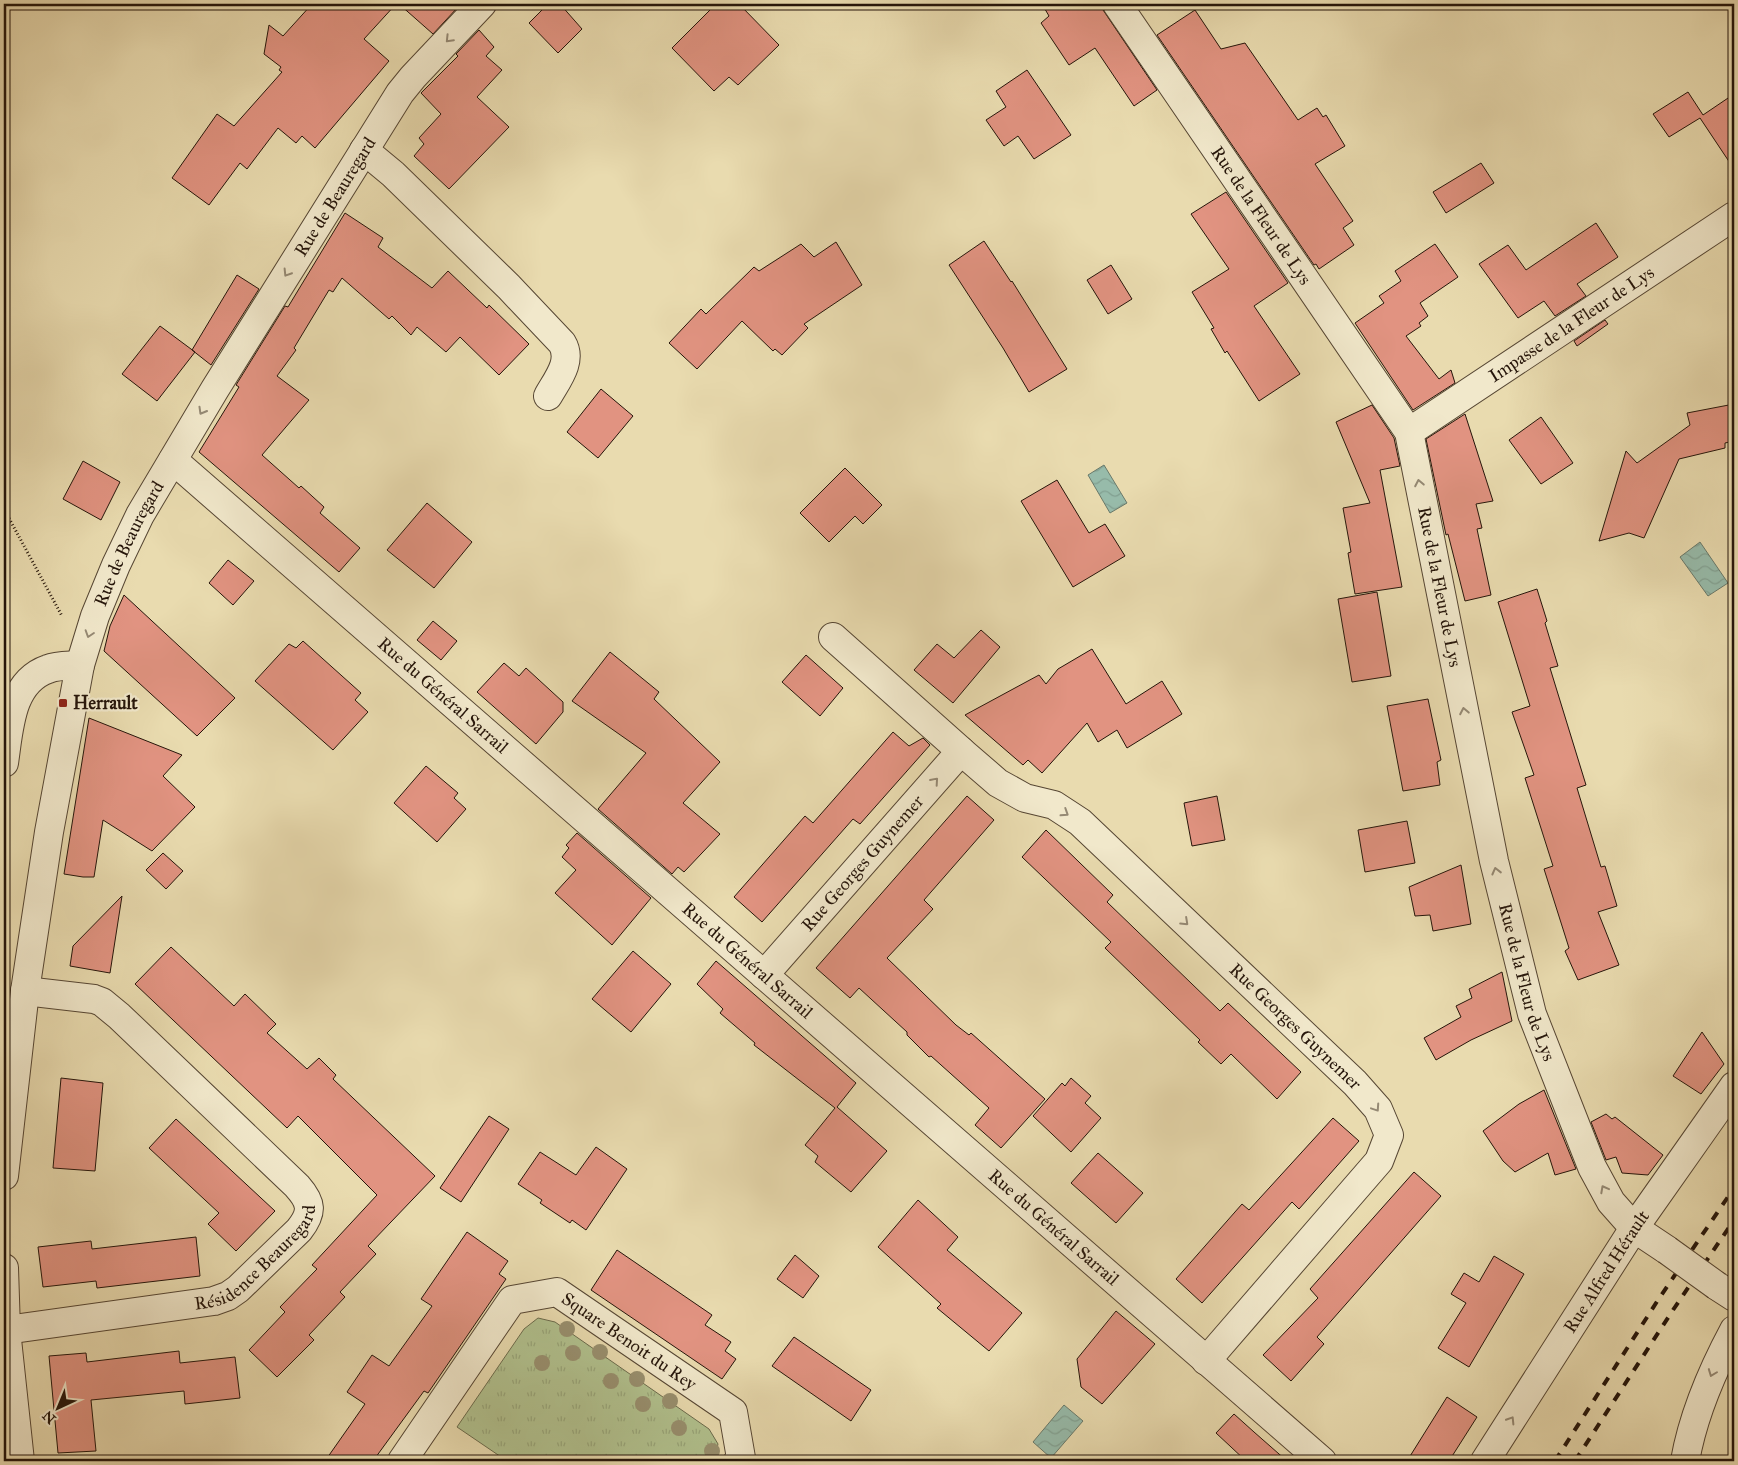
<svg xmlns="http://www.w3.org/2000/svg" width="1738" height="1465" font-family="'IM FELL Great Primer',serif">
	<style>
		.grass { fill: url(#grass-tufts); stroke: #6b6b4c }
		.water { fill: url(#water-waves); stroke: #69796a }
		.building { fill: #e19381; stroke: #25150a }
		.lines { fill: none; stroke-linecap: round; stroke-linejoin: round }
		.minor-casing { stroke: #564633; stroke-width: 30 }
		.path { stroke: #25150a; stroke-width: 3; stroke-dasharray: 1 2.5; stroke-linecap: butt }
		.minor { stroke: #f1e8cb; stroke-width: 28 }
		.rail { stroke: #25150a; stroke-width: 4; stroke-dasharray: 9 9; stroke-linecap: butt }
		.minor-bridge-casing { stroke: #564633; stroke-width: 30; stroke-linecap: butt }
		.minor-bridge { stroke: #f1e8cb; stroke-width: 28 }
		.tree { fill: #988f6e }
		.oneway { stroke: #958974 }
		.poi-dot { fill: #8f2418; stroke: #f1e8cb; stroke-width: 2 }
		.labels { text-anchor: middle; stroke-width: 4.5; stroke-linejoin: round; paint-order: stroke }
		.street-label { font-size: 18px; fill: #25150a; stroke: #f1e8cb }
		.poi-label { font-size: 18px; font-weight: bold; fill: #25150a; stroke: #f1e8cb; text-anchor: start }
	</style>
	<defs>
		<pattern id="grass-tufts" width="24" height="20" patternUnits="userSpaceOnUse" patternTransform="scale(1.25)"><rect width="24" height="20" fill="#b1c18e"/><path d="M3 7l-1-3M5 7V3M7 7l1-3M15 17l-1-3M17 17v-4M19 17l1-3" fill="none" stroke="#98a579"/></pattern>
		<pattern id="water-waves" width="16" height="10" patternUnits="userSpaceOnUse" patternTransform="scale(1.25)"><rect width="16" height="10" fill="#97bbaa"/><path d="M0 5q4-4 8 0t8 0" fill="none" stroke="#82a091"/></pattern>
	</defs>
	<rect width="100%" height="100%" fill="#e9dbaf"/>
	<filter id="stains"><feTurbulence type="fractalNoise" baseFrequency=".004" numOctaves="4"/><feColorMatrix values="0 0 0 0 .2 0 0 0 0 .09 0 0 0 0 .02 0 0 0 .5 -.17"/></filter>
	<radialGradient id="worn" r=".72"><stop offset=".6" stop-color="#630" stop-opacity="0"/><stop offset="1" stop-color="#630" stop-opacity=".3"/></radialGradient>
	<path class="grass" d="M538 1318 555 1322 709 1429 718 1444 713 1461H507L457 1427 524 1329Z"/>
	<path class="water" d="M1104 465 1127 503 1110 513 1088 475Z
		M1700 542 1728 583 1708 596 1680 557Z
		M1064 1405 1083 1421 1051 1458 1033 1442Z"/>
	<path class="building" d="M312 4H396L364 39 389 61 315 148 302 136 296 143 278 128 247 169 240 163 209 205 172 178 217 114 234 126 282 72 279 70 281 67 264 54 269 25 283 36Z
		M399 4H455L458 7 433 34Z
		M548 4H560L582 29 558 53 529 23Z
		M716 4H739L779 45 738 85 729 77 714 91 672 48Z
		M1042 4H1099L1157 90 1134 106 1095 48 1069 65 1041 23 1049 16Z
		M1195 10 1221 49 1245 43 1298 120 1317 108 1323 117 1326 115 1345 146 1315 164 1353 221 1343 228 1354 245 1319 269 1316 264 1314 265 1157 35Z
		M479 30 494 47 486 56 502 70 477 97 509 127 449 189 414 156 424 144 419 138 441 114 421 93 458 56 456 54Z
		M1027 70 1071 135 1034 159 1018 136 1004 146 986 120 1006 107 996 91Z
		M1688 92 1703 115 1734 94V169L1700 118 1669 137 1653 114Z
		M1481 163 1494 183 1446 213 1433 192Z
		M1226 192 1288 283 1254 306 1300 374 1259 401 1227 351 1225 353 1211 329 1214 328 1192 292 1229 269 1191 214Z
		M345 213 383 238 378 247 432 288 448 271 487 308 489 305 529 344 499 375 460 337 446 352 417 327 411 335 392 316 389 319 342 278 333 292 329 290 294 348 296 350 277 376 309 400 262 455 299 488 301 486 324 507 320 513 360 548 339 572 199 452 239 387 236 385 285 306 288 307Z
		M1596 223 1618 257 1577 284 1586 296 1555 316 1544 301 1518 318 1479 264 1508 245 1526 270Z
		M984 241 1011 282 1012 281 1067 369 1029 392 1003 348 949 265Z
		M836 242 862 285 804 324 808 328 782 355 775 349 773 351 742 321 697 369 669 343 701 309 706 314 754 267 759 271 801 244 814 257Z
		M1435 244 1458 277 1420 303 1428 316 1419 323 1421 326 1406 336 1439 379 1451 370 1455 383 1413 410 1355 323 1384 303 1379 296 1401 281 1395 271Z
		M1111 265 1132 299 1108 314 1087 280Z
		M237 275 259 289 211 365 192 350Z
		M1605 320 1608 324 1577 346 1574 341Z
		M160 326 195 352 157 401 122 374Z
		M601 389 633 416 598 458 567 432Z
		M1734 404V441L1725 443V448L1679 459 1644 538 1629 533 1599 541 1626 451 1637 463 1690 425 1687 413Z
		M1372 405 1394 438 1400 466 1380 470 1402 587 1355 594 1348 553 1351 552 1343 508 1370 503 1336 422Z
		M1465 414 1493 501 1476 504 1482 528 1477 529 1491 595 1465 601 1448 534 1446 535 1426 439Z
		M1541 417 1573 463 1541 484 1509 440Z
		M83 461 120 482 101 520 63 499Z
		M845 468 882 505 863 524 855 516 829 542 800 513Z
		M1057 480 1089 533 1105 524 1125 556 1073 587 1021 501Z
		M427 503 472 542 434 588 387 550Z
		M228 560 254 581 233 605 209 583Z
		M1537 589 1547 621 1545 623 1558 666 1550 668 1586 785 1577 788 1601 867 1605 866 1617 906 1598 912 1619 965 1578 980 1565 951 1569 948 1544 869 1553 866 1525 778 1534 775 1512 712 1530 706 1498 602Z
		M1377 592 1391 676 1352 682 1338 599Z
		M124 595 235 698 197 736 104 651 110 626Z
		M433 621 457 641 441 660 417 640Z
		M981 630 1000 647 953 703 914 670 937 644 954 658Z
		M303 641 361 693 355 700 368 712 333 750 255 681 289 644 296 648Z
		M1092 649 1126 704 1162 681 1182 714 1127 748 1117 730 1098 742 1087 723 1042 773 1028 760 1023 765 965 715 1039 675 1046 684 1058 669Z
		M610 652 659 692 654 699 720 762 683 803 720 834 684 872 678 867 672 874 598 809 646 753 572 701Z
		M806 655 843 688 820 716 782 682Z
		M504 663 519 676 526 668 563 702V712L536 744 477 692Z
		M1428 699 1441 760 1437 762 1440 785 1403 791 1387 706Z
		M89 718 182 755 163 776 195 807 152 851 103 820 94 877H83L64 874Z
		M893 732 909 746 923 738 930 745 860 824 853 819 762 922 734 897 805 816 813 823Z
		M426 766 458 793 454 798 466 809 437 842 394 803Z
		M967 796 994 820 924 900 933 909 887 958 956 1025 969 1035 971 1033 1045 1099 1001 1148 975 1125 989 1108 931 1056 929 1057 907 1035V1032L859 988 850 998 816 968Z
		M1217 796 1225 840 1192 846 1184 803Z
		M1407 821 1415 863 1365 872 1358 830Z
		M1046 830 1113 895 1107 902 1220 1011 1228 1003 1301 1072 1277 1099 1231 1054 1221 1064 1198 1042 1200 1040 1105 948 1111 942 1022 857Z
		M577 833 651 898 612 945 555 893 576 870 562 857 569 848 566 845Z
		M163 853 183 871 166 889 146 870Z
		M1461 865 1471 924 1433 931 1430 915 1415 916 1409 887Z
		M122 896 110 973 70 966 73 946Z
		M171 947 234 1006 245 994 276 1024 267 1033 307 1069 319 1058 336 1075 333 1079 435 1176 368 1246 376 1254 340 1292 345 1297 309 1335 314 1340 277 1377 249 1350 285 1312 280 1307 317 1269 312 1265 377 1195 298 1116 287 1128 135 984Z
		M633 951 671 984 631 1032 592 999Z
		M716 961 856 1083 837 1107 887 1151 851 1192 815 1162 818 1156 805 1145 835 1108 754 1045 755 1043 720 1013 723 1009 697 984Z
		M1502 972 1512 1021 1471 1040 1436 1060 1424 1038 1461 1017 1456 1006 1472 998 1469 989Z
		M1702 1032 1724 1064 1701 1094 1673 1076Z
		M61 1078 103 1083 95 1171 53 1168Z
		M1071 1078 1091 1096 1085 1103 1101 1118 1071 1152 1033 1116 1062 1083 1065 1086Z
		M1544 1090 1576 1169 1555 1175 1548 1153 1515 1172 1503 1161 1483 1131 1519 1104Z
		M1606 1114 1612 1119 1615 1117 1663 1155 1648 1175 1622 1173 1616 1157 1606 1160 1591 1122Z
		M489 1116 509 1129 461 1202 440 1188Z
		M1333 1118 1359 1141 1299 1209 1292 1202 1202 1303 1176 1279 1242 1204 1249 1210Z
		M176 1119 275 1211 236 1251 208 1224 219 1213 149 1148Z
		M596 1147 627 1169 586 1230 572 1220 570 1223 540 1203 542 1200 518 1184 540 1152 576 1175Z
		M1098 1153 1143 1193 1116 1223 1071 1183Z
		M1414 1172 1441 1196 1317 1337 1324 1344 1291 1381 1263 1355 1318 1298 1310 1289Z
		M918 1200 958 1237 947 1250 1022 1313 989 1351 937 1308 941 1304 878 1247Z
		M467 1232 508 1261 499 1274 506 1279 428 1393 424 1391 373 1461H325L365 1404 347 1392 372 1355 389 1366 432 1306 421 1299Z
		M196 1237 200 1276 97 1288 96 1281 43 1287 38 1247 91 1241 92 1249Z
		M617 1250 712 1315 705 1325 731 1342 725 1351 736 1359 722 1379 591 1290Z
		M795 1255 819 1276 803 1298 777 1279Z
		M1494 1256 1524 1274 1469 1367 1438 1348 1466 1303 1451 1294 1464 1273 1479 1282Z
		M1116 1311 1155 1344 1102 1404 1081 1387 1077 1359Z
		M794 1337 871 1390 851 1421 772 1366Z
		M179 1351 180 1363 235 1357 240 1398 185 1404 184 1391 91 1400 96 1451 58 1453 49 1356 86 1353 87 1362Z
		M1447 1397 1477 1417 1449 1461H1407Z
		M1234 1414 1254 1432 1287 1461H1246L1216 1433Z"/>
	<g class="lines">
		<defs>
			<g id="minor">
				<path id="s1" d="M1117 4 1409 432 1494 861 1532 1014 1592 1167 1611 1202 1634 1228 1667 1250"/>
				<path d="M364 150 393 174 509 287 562 343C573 361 557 380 548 396"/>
				<path id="s2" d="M1409 432 1734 216"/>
				<path id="s3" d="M173 460 1322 1461"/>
				<path d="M833 637 961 751"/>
				<path d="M4 763C9 730 10 682 48 669 58 665 70 666 80 665"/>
				<path id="s4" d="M764 975 961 751 998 783 1025 798 1054 805 1080 822 1355 1083 1378 1109 1389 1135 1379 1161 1206 1361"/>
				<path id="s5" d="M4 1176 25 991 49 832 80 665 95 616 116 565 140 515 215 389 400 93 413 77 482 4"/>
				<path d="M4 1268 6 1330 20 1461"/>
				<path d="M1717 1286 1734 1297"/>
				<path id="s6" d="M6 1330 214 1301 228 1296 238 1289 299 1230C313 1212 312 1203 297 1186L119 1016 102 1002 94 999 25 991"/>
				<path id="s7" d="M402 1461 512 1300 557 1292 733 1412 741 1458 738 1461"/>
				<path id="s8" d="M1485 1461 1634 1228 1734 1086"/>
				<path d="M1685 1461C1693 1415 1712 1371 1734 1330"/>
			</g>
		</defs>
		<use href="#minor" class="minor-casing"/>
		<path class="path" d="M4 509 62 616"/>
		<use href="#minor" class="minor"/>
		<path class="rail" d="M1555 1461 1658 1300 1734 1188
			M1575 1461 1673 1310 1734 1220"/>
		<defs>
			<path id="minor-bridge" d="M1667 1250 1717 1286"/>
		</defs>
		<use href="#minor-bridge" class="minor-bridge-casing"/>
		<use href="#minor-bridge" class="minor-bridge"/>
	</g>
	<g class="tree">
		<circle cx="567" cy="1329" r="8"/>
		<circle cx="600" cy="1352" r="8"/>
		<circle cx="573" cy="1353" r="8"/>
		<circle cx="542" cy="1363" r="8"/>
		<circle cx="637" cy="1379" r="8"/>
		<circle cx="611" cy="1381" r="8"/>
		<circle cx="670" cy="1401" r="8"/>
		<circle cx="643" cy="1404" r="8"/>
		<circle cx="679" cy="1428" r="8"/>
		<circle cx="712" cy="1451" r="8"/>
	</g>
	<defs><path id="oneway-chevron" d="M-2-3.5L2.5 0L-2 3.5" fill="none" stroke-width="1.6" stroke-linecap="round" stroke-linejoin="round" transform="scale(1.25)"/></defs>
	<g class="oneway">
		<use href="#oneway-chevron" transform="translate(449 39) rotate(134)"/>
		<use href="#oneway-chevron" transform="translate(287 273) rotate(122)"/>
		<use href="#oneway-chevron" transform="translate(202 411) rotate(120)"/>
		<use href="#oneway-chevron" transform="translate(1419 483) rotate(-101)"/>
		<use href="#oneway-chevron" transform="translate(89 634) rotate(108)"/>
		<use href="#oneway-chevron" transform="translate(1464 711) rotate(-101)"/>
		<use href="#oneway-chevron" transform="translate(935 781) rotate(-49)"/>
		<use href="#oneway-chevron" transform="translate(1065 813) rotate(33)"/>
		<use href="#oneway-chevron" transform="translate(1496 871) rotate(-104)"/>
		<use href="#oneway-chevron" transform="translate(1185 922) rotate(43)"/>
		<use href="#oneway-chevron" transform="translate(1376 1108) rotate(56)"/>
		<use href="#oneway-chevron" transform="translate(1604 1189) rotate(-118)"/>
		<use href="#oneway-chevron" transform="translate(1712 1373) rotate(111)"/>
		<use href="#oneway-chevron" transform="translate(1511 1420) rotate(-58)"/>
	</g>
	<rect class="poi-dot" x="58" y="698" width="10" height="10" rx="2.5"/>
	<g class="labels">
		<g class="street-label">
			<text dy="6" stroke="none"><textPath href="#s5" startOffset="1052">Rue de Beauregard</textPath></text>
			<text dy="6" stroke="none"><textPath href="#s1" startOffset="256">Rue de la Fleur de Lys</textPath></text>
			<text dy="6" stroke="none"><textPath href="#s2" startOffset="195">Impasse de la Fleur de Lys</textPath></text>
			<text dy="6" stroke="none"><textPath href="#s5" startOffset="648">Rue de Beauregard</textPath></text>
			<text dy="6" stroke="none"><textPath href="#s1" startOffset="676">Rue de la Fleur de Lys</textPath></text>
			<text dy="6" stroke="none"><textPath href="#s3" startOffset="358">Rue du Général Sarrail</textPath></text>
			<text dy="6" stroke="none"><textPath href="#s4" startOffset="149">Rue Georges Guynemer</textPath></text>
			<text dy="6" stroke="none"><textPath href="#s3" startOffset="762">Rue du Général Sarrail</textPath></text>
			<text dy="6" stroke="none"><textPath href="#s1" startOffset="1081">Rue de la Fleur de Lys</textPath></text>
			<text dy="6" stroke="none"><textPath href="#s4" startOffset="736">Rue Georges Guynemer</textPath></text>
			<text dy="6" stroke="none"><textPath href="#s3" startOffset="1168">Rue du Général Sarrail</textPath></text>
			<text dy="6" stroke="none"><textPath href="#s6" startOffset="270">Résidence Beauregard</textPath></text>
			<text dy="6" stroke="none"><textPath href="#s8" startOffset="225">Rue Alfred Hérault</textPath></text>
			<text dy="6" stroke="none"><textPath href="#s7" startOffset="328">Square Benoit du Rey</textPath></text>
		</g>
		<g class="poi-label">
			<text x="73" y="709">Herrault</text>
		</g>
	</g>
	<rect width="1738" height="1465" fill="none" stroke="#e9dbaf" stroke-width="20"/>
	<rect x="5" y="5" width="1728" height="1455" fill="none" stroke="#25150a" stroke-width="2.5"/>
	<rect x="10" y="10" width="1718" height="1445" fill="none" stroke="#25150a"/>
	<g transform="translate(58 1408) rotate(224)" stroke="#f1e8cb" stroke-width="4" paint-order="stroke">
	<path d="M0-4L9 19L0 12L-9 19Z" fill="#25150a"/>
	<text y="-8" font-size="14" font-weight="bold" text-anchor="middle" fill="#25150a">N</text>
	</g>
	<rect width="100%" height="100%" filter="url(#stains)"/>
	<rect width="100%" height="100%" fill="url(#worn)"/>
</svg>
